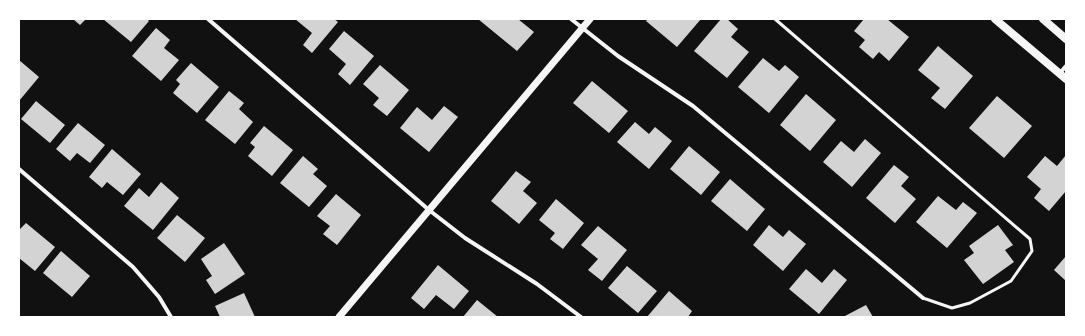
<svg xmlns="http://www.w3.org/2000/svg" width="1085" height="336" font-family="'Public Sans',sans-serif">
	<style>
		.building { fill: #d3d3d3 }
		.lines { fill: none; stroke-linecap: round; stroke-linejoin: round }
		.service { stroke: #f5f5f5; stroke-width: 3 }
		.minor { stroke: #f5f5f5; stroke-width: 4 }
		.tertiary { stroke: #f5f5f5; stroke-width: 7 }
		.secondary { stroke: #f5f5f5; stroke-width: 8 }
	</style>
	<rect width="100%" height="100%" fill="#111"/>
	<path class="building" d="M73 19H86L80 25Z
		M103 19H147L149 21 131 42Z
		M295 19H334L338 22 312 53 303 45 312 33Z
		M478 19H518L534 32 517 51Z
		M648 19H701L677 47 646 21Z
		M721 19H727L738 29 731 37 749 52 727 78 694 51Z
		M864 19H887L909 37 889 61 879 52 873 59 859 47 865 40 854 31Z
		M156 28 170 40 164 48 179 60 161 81 132 56Z
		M344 31 374 56 350 85 338 74 346 64 329 49Z
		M938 46 973 76 945 109 931 98 940 88 918 70Z
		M763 58 779 71 785 65 799 77 769 113 738 87Z
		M19 60 39 77 19 101Z
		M191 63 219 87 197 113 173 93 180 84 176 80Z
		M380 65 409 90 387 116 373 105 379 98 363 84Z
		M592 81 628 111 609 133 573 103Z
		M229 91 244 103 239 109 253 122 235 144 205 120Z
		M806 94 836 120 810 151 780 125Z
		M997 96 1032 126 1004 158 969 128Z
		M36 101 65 125 50 143 21 119Z
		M444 106 458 117 429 152 400 128 417 107 432 120Z
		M635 122 649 134 655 127 672 141 649 169 617 142Z
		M78 123 105 145 90 163 77 153 70 161 56 149Z
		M264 126 293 150 272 176 248 156 255 147 250 143Z
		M865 139 881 153 852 187 823 162 841 141 854 152Z
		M689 146 720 172 701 195 670 169Z
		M112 149 141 174 123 195 107 182 102 188 89 177Z
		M1066 155V191L1049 211 1034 198 1041 189 1027 177 1045 156 1057 166Z
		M303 156 318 169 313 174 327 186 309 207 280 183Z
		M894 165 909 177 901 186 916 199 895 223 866 198Z
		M516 171 531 182 523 191 537 203 519 224 491 201Z
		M730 179 765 209 747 231 711 201Z
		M161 182 179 198 153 230 124 206 139 188 149 197Z
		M336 194 361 215 337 245 323 234 330 226 317 216Z
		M938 196 956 210 963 202 977 213 947 248 916 222Z
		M556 199 584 223 563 249 550 239 555 233 539 220Z
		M177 215 205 238 185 262 157 238Z
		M26 223 55 247 35 271 19 258V230Z
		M769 225 783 237 789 230 806 244 783 271 753 245Z
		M998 225 1013 245 1005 250 1014 262 983 284 964 260 974 253 969 246Z
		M598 226 627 250 602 281 588 270 598 259 581 245Z
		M224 243 245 274 215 294 206 280 212 276 201 259Z
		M61 251 90 276 72 297 43 273Z
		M1066 256V281L1054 270Z
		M438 265 469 291 454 309 436 295 424 309 411 298Z
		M627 266 657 291 638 313 608 288Z
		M806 269 822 283 834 269 847 280 819 314 789 289Z
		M669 291 692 311 688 317H647Z
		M244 293 255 317H220L215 306Z
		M477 300 498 317H463Z
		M866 305 873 317H843Z"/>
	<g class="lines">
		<path class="service" d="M775 19 1030 239 1032 251 1011 281 970 303 952 308 923 298"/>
		<path class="minor" d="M208 19 429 210 465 238 537 284 581 317
			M571 19 618 56 693 106 923 298
			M1060 73 1066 66
			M19 169 133 267 159 297 171 317"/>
		<path class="tertiary" d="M339 317 590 19"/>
		<path class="secondary" d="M995 19 1066 79
			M1043 19 1066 39"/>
	</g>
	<rect width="1085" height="336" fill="none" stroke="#ffffff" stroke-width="40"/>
</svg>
